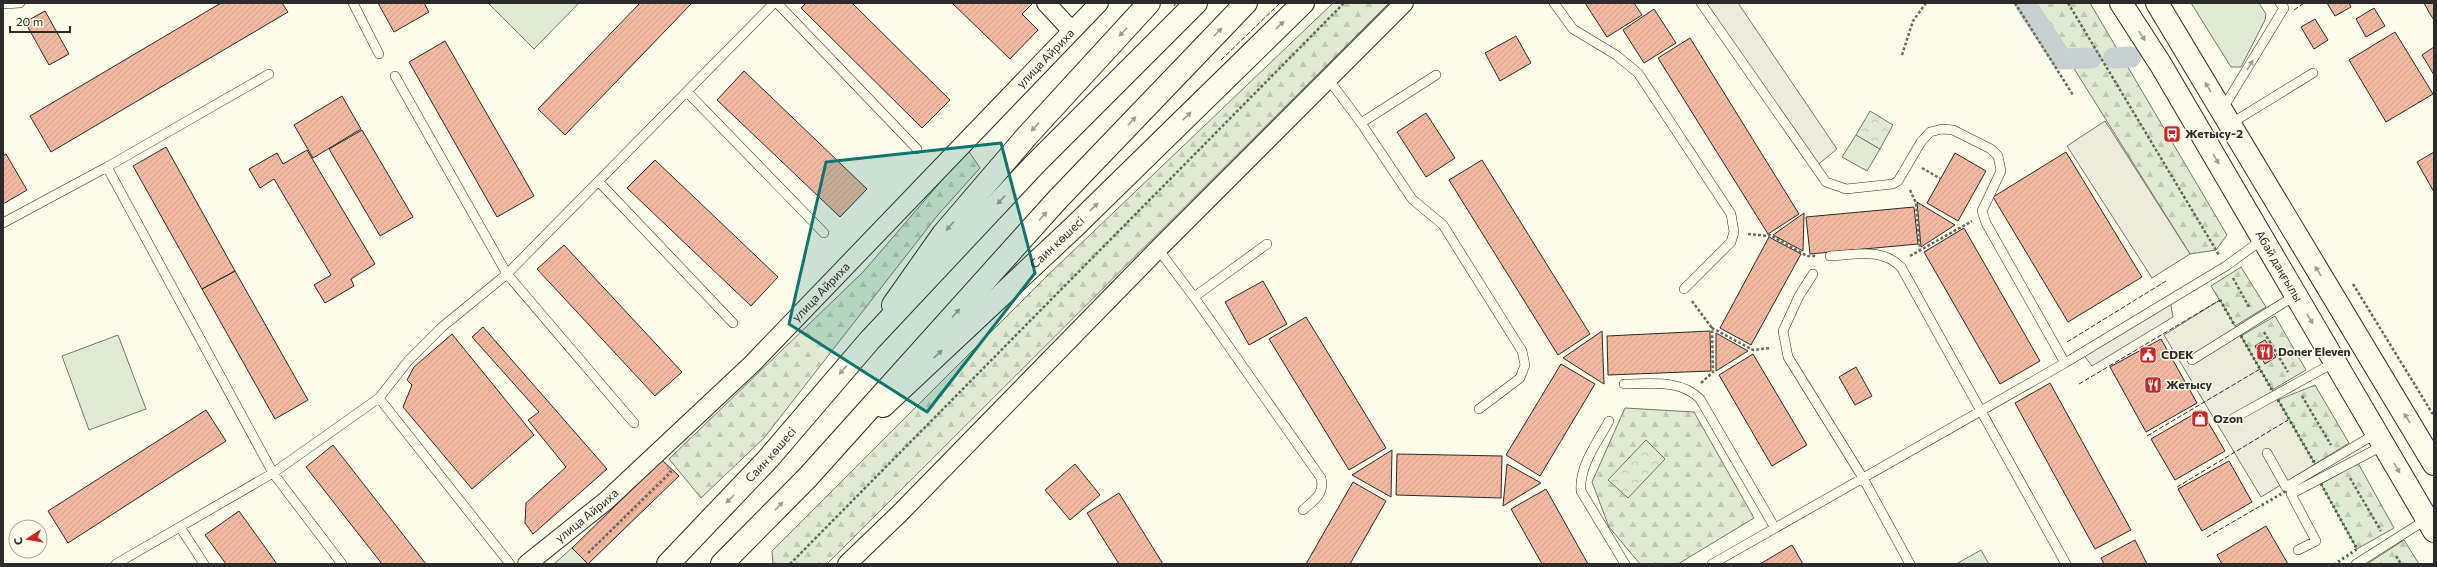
<svg xmlns="http://www.w3.org/2000/svg" width="2437" height="567" font-family="Commissioner,sans-serif">
	<style>
		.grass { fill: #deebd1; stroke: #74746e }
		.forest { fill: url(#forest-firs); stroke: #74746e }
		.park { fill: url(#park-crowns); stroke: #74746e }
		.parking { fill: #eceadb; stroke: #74746e }
		.lines { fill: none; stroke-linecap: round; stroke-linejoin: round }
		.canal { stroke: #c7d0d0; stroke-width: 21 }
		.building { fill: url(#building-hatch); stroke: #2b2b2b }
		.lane-casing { stroke: #2b2b2b; stroke-width: 10 }
		.street-casing { stroke: #2b2b2b; stroke-width: 20 }
		.secondary-casing { stroke: #2b2b2b; stroke-width: 24 }
		.primary-casing { stroke: #2b2b2b; stroke-width: 24 }
		.path { stroke: #6a6964; stroke-width: 2.5; stroke-dasharray: 3 2; stroke-linecap: butt }
		.lane { stroke: #fdfbea; stroke-width: 9 }
		.street { stroke: #fdfbea; stroke-width: 18 }
		.secondary { stroke: #fdfbea; stroke-width: 22 }
		.primary { stroke: #fdfbea; stroke-width: 22 }
		.hedge { stroke: #34623c; stroke-width: 3; stroke-dasharray: 2 3; stroke-linecap: butt }
		.fence { stroke: #2b2b2b; stroke-width: 1; stroke-dasharray: 5 2; stroke-linecap: butt }
		.oneway { fill: #9e9d94 }
		.marked { fill: #0f766e; fill-opacity: 0.2; stroke: #0f766e; stroke-width: 3; stroke-linejoin: round }
		.labels { text-anchor: middle; stroke-width: 3; stroke-linejoin: round; paint-order: stroke }
		.street-label { font-size: 12px; fill: #2b2b2b; stroke: #fdfbea }
		.poi-label { font-size: 12px; font-weight: bold; fill: #2b2b2b; stroke: #fdfbea; text-anchor: start }
	</style>
	<defs>
		<pattern id="forest-firs" width="22" height="20" patternUnits="userSpaceOnUse"><rect width="22" height="20" fill="#deebd1"/><path d="M5 1l3.5 6h-7zM16 11l3.5 6h-7z" fill="#bfcab4"/></pattern>
		<pattern id="park-crowns" width="20" height="18" patternUnits="userSpaceOnUse"><rect width="20" height="18" fill="#deebd1"/><path d="M2 6a3 3 0 1 1 6 0M12 15a3 3 0 1 1 6 0" fill="none" stroke="#bfcab4"/></pattern>
		<pattern id="building-hatch" width="6" height="6" patternUnits="userSpaceOnUse"><rect width="6" height="6" fill="#f2b8a0"/><path d="M-1 1l2-2M0 6l6-6M5 7l2-2" fill="none" stroke="#d09e8a"/></pattern>
	</defs>
	<rect width="100%" height="100%" fill="#fdfbea"/>
	<path class="grass" d="M488 3H579L534 49Z
		M2191 3H2259L2266 14 2265 20 2241 67H2231Z
		M1856 135 1880 149 1867 171 1842 157Z
		M118 335 146 409 89 430 62 356Z
		M573 547 588 564H554Z
		M1981 550 1989 564H1956Z"/>
	<path class="forest" d="M1333 3H1389L827 564H773L772 551 1049 274Z
		M2033 3H2090L2227 235 2216 250 2190 254Z
		M968 150 980 168 937 216 764 438 701 498 669 459 863 272Z
		M2241 267 2266 307 2235 326 2211 286Z
		M2275 316 2306 370 2272 390 2241 336Z
		M2315 385 2349 443 2315 464 2278 400Z
		M1625 408 1694 412 1754 518 1678 564H1640L1609 527 1592 482Z
		M2358 463 2394 528 2357 549 2321 484Z
		M2404 540 2419 564H2367Z"/>
	<path class="park" d="M1870 111 1893 125 1880 149 1856 135Z
		M1646 440 1665 459 1628 498 1608 480Z"/>
	<path class="parking" d="M1701 3H1738L1837 149 1815 167Z
		M2105 121 2190 254 2152 278 2067 146Z
		M2170 300 2173 317 2092 366 2082 353Z
		M2220 300 2315 464 2261 497 2164 335Z"/>
	<g class="lines">
		<path class="canal" d="M2025 3 2062 59 2091 58
			M2114 58 2131 57"/>
	</g>
	<path class="building" d="M221 3H282L288 12 51 152 30 116Z
		M378 3H424L429 12 394 32Z
		M640 3H692L565 135 538 109Z
		M806 3H852L950 100 922 128 801 8Z
		M952 3H1033L1022 14 1038 30 1010 59Z
		M1585 3H1634L1642 15 1607 37Z
		M2327 3H2349L2351 7 2335 16Z
		M2424 3H2434V20L2430 14Z
		M2374 8 2385 26 2366 37 2356 19Z
		M1654 9 1676 43 1644 63 1623 30Z
		M45 11 69 54 49 65 25 22Z
		M2315 19 2328 40 2314 49 2301 27Z
		M2395 32 2433 94 2386 122 2349 60Z
		M1516 36 1531 63 1500 81 1485 53Z
		M1690 38 1799 214 1768 234 1658 58Z
		M445 41 534 196 497 217 409 62Z
		M2434 47V75L2422 55Z
		M744 71 867 189 840 217 717 100Z
		M342 96 361 129 313 158 294 125Z
		M1426 113 1455 158 1426 177 1397 132Z
		M362 130 413 217 380 236 329 149Z
		M166 147 235 271 202 289 133 166Z
		M307 150 375 264 351 279 354 286 325 303 314 285 331 275 274 179 260 188 249 169 277 153 283 164Z
		M2066 152 2142 277 2068 322 1993 197Z
		M2434 152V192L2417 162Z
		M1955 153 1986 171 1958 221 1927 203Z
		M6 154 27 190 3 204V156Z
		M655 160 778 277 751 306 627 188Z
		M1482 160 1590 334 1558 355 1449 180Z
		M1917 202 1955 225 1921 247Z
		M1914 207 1918 244 1810 254 1806 217Z
		M1804 213 1803 251 1773 235Z
		M1964 228 2040 361 2000 384 1924 252Z
		M1769 237 1801 254 1751 345 1720 328Z
		M564 245 682 372 655 396 537 269Z
		M235 271 308 400 275 419 202 289Z
		M1263 281 1287 324 1249 345 1225 302Z
		M1306 317 1386 448 1349 470 1269 339Z
		M483 327 607 469 533 534 525 523 526 503 566 467 528 420 539 412 472 337Z
		M1602 331 1604 384 1563 358Z
		M1710 331 1711 371 1608 375 1607 336Z
		M1716 333 1748 351 1716 371Z
		M452 334 534 435 472 489 403 407 412 385 407 380 414 367Z
		M2161 339 2197 403 2146 432 2110 367Z
		M2265 340 2276 357 2265 364 2255 346Z
		M1753 354 1807 445 1772 466 1719 375Z
		M1561 364 1595 384 1540 476 1506 455Z
		M1856 367 1872 396 1855 405 1839 377Z
		M2050 383 2131 530 2095 549 2015 403Z
		M206 410 226 441 68 543 48 511Z
		M2201 410 2225 451 2175 480 2151 439Z
		M333 445 426 564H382L306 467Z
		M1392 450 1391 497 1352 475Z
		M1397 454 1502 456 1501 498 1396 495Z
		M662 460 679 476 588 564 572 548Z
		M2229 461 2252 502 2202 531 2178 489Z
		M1075 464 1100 495 1070 520 1045 490Z
		M1507 464 1541 483 1503 506Z
		M1353 482 1386 501 1350 564H1306Z
		M1546 489 1588 564H1542L1511 509Z
		M1119 493 1163 564H1119L1087 513Z
		M239 511 277 564H226L205 535Z
		M2266 526 2288 564H2222L2217 555Z
		M2135 540 2147 564H2104L2101 558Z
		M1792 545 1803 564H1760Z"/>
	<g class="lines">
		<defs>
			<path id="lane" d="M353 3 379 54
				M777 3 917 149
				M1554 3 1573 29 1616 55 1638 73 1731 214 1734 232 1731 242 1684 289
				M1701 3 1826 182 1846 189 1893 184 1898 181 1921 142 1930 132 1942 129 1953 130 1991 149 1998 156 2001 171 1982 211 1986 223 2065 363
				M3 4 20 3
				M395 76 507 274 634 423
				M1329 80 1361 123 1412 199 1443 225 1522 351 1525 365 1520 378 1479 409
				M687 92 824 233
				M2222 110 2284 8 2280 3
				M1361 123 1436 75
				M2230 124 2313 73
				M107 167 273 473 342 564
				M599 182 733 323
				M3 223 107 167 269 74
				M1158 249 1194 297 1321 478C1325 494 1314 500 1303 510
				M1830 256C1856 255 1881 247 1901 267L2066 564
				M1813 274 1799 296 1783 331 1788 357 1863 478 1910 564
				M1194 297 1267 244
				M2192 360 2296 295
				M1624 384C1650 384 1681 379 1700 399L1775 528
				M379 398 510 564
				M2234 418 2335 362
				M1609 421C1597 443 1579 466 1581 491L1625 564
				M2267 453 2286 487 2377 433
				M180 527 204 564
				M2298 550 2316 541 2291 494 2384 445
				M116 564 273 473 379 398 408 361 442 327 507 274 774 3
				M1712 564 2065 363 2226 266 2263 239
				M2356 564 2427 519"/>
			<g id="street">
				<path d="M1046 3 1072 31"/>
				<path id="s1" d="M527 564 607 500 752 364 1099 3"/>
				<path d="M847 564 900 513 1158 249 1404 3"/>
			</g>
			<g id="secondary">
				<path id="s2" d="M2121 3 2161 65 2434 531"/>
				<path d="M2157 3 2434 464"/>
				<path d="M893 305 943 234 1027 136 1149 3"/>
				<path id="s3" d="M883 406 1074 227 1303 3"/>
			</g>
			<g id="primary">
				<path id="s4" d="M668 564 768 459 869 341 1035 164 1196 3"/>
				<path d="M722 564 808 477 1058 199 1246 3"/>
			</g>
		</defs>
		<use href="#lane" class="lane-casing"/>
		<use href="#street" class="street-casing"/>
		<use href="#secondary" class="secondary-casing"/>
		<use href="#primary" class="primary-casing"/>
		<path class="path" d="M2015 3 2073 95
			M2068 3 2219 255
			M1902 55 1913 21 1926 3
			M1922 168 1941 179
			M1910 190 1916 203 1920 251
			M1748 234 1767 236 1770 235 1807 256H1817
			M1910 256 1972 221
			M2233 278 2249 307
			M2353 284 2434 416
			M1692 301 1712 328
			M2264 332 2288 372
			M1701 383 1713 372 1712 328 1753 350 1771 348
			M2302 396 2331 445
			M2350 478 2381 531
			M588 553 671 472 668 468
			M2396 556 2401 564
			M790 564 1344 3"/>
		<use href="#lane" class="lane"/>
		<use href="#street" class="street"/>
		<use href="#secondary" class="secondary"/>
		<use href="#primary" class="primary"/>
		<path class="hedge" d="M2220 300 2235 326
			M2241 336 2272 390
			M2278 400 2315 464
			M2321 484 2357 549 2335 564
			M2262 505 2288 490"/>
		<path class="fence" d="M1174 6 1176 3
			M2294 10 2304 3
			M1221 60 1280 3
			M2067 342 2166 281
			M2079 384 2220 300
			M2147 436 2260 369
			M2177 487 2288 420
			M2207 537 2262 505"/>
	</g>
	<defs><path id="oneway-solid" d="M-6-.8H1V-3.2L6.5 0L1 3.2V.8H-6Z"/></defs>
	<g class="oneway">
		<use href="#oneway-solid" transform="translate(1280 25) rotate(-44)"/>
		<use href="#oneway-solid" transform="translate(1123 32) rotate(133)"/>
		<use href="#oneway-solid" transform="translate(1218 32) rotate(-45)"/>
		<use href="#oneway-solid" transform="translate(2142 36) rotate(57)"/>
		<use href="#oneway-solid" transform="translate(2250 65) rotate(-59)"/>
		<use href="#oneway-solid" transform="translate(2208 87) rotate(-121)"/>
		<use href="#oneway-solid" transform="translate(1187 116) rotate(-44)"/>
		<use href="#oneway-solid" transform="translate(1132 121) rotate(-47)"/>
		<use href="#oneway-solid" transform="translate(1035 127) rotate(133)"/>
		<use href="#oneway-solid" transform="translate(2216 159) rotate(60)"/>
		<use href="#oneway-solid" transform="translate(1001 200) rotate(133)"/>
		<use href="#oneway-solid" transform="translate(1094 207) rotate(-44)"/>
		<use href="#oneway-solid" transform="translate(1043 216) rotate(-48)"/>
		<use href="#oneway-solid" transform="translate(950 226) rotate(131)"/>
		<use href="#oneway-solid" transform="translate(2318 271) rotate(-121)"/>
		<use href="#oneway-solid" transform="translate(956 313) rotate(-48)"/>
		<use href="#oneway-solid" transform="translate(2310 319) rotate(59)"/>
		<use href="#oneway-solid" transform="translate(938 354) rotate(-43)"/>
		<use href="#oneway-solid" transform="translate(843 370) rotate(130)"/>
		<use href="#oneway-solid" transform="translate(2407 418) rotate(-121)"/>
		<use href="#oneway-solid" transform="translate(2397 468) rotate(60)"/>
		<use href="#oneway-solid" transform="translate(730 499) rotate(134)"/>
		<use href="#oneway-solid" transform="translate(779 506) rotate(-45)"/>
	</g>
	<path class="marked" d="M1001 143 1035 273 927 412 789 324 826 162Z"/>
	<defs>
		<symbol id="bus-square" viewBox="-11 -11 22 22"><rect x="-9" y="-9" width="18" height="18" rx="4" fill="#c62828" stroke="#fdfbea"/><path d="M-5-6H5V4H4V6H2V4H-2V6H-4V4H-5ZM-3.5-4V0h7V-4ZM-3.5 1.2v1.5H-2V1.2ZM2 1.2v1.5H3.5V1.2Z" fill="#fff"/></symbol>
		<symbol id="restaurant-square" viewBox="-11 -11 22 22"><rect x="-9" y="-9" width="18" height="18" rx="4" fill="#c62828" stroke="#fdfbea"/><path d="M-5-6h1v4h1v-4h1v4h1v-4h1v5L-1.5 .5V6h-2V.5L-5-1ZM5-6V6H3V1.5H1.5Q1.5-4 5-6Z" fill="#fff"/></symbol>
		<symbol id="civic-square" viewBox="-11 -11 22 22"><rect x="-9" y="-9" width="18" height="18" rx="4" fill="#c62828" stroke="#fdfbea"/><path d="M-.6-6.5H3V-4.5H.6V-3L4-1V1h2V6H-6V1h2V-1L-.6-3ZM-1.2 2.5V6h2.4V2.5Z" fill="#fff"/></symbol>
		<symbol id="shop-square" viewBox="-11 -11 22 22"><rect x="-9" y="-9" width="18" height="18" rx="4" fill="#c62828" stroke="#fdfbea"/><path d="M-5-2.5h2.3a2.7 3.5 0 0 1 5.4 0H5L5.5 6h-11ZM-1.5-2.5h3a1.5 2.3 0 0 0-3 0Z" fill="#fff"/></symbol>
	</defs>
	<g fill-rule="evenodd">
		<use href="#bus-square" x="2162" y="124" width="20" height="20"/>
		<use href="#restaurant-square" x="2255" y="342" width="20" height="20"/>
		<use href="#civic-square" x="2138" y="345" width="20" height="20"/>
		<use href="#restaurant-square" x="2143" y="375" width="20" height="20"/>
		<use href="#shop-square" x="2190" y="409" width="20" height="20"/>
	</g>
	<g class="labels">
		<g class="street-label">
			<text dy="4" stroke="none"><textPath href="#s1" startOffset="725">улица Айриха</textPath></text>
			<text dy="4" stroke="none"><textPath href="#s3" startOffset="239">Саин көшесі</textPath></text>
			<text dy="4" stroke="none"><textPath href="#s2" startOffset="307">Абай даңғылы</textPath></text>
			<text dy="4" stroke="none"><textPath href="#s1" startOffset="401">улица Айриха</textPath></text>
			<text dy="4" stroke="none"><textPath href="#s4" startOffset="150">Саин көшесі</textPath></text>
			<text dy="4" stroke="none"><textPath href="#s1" startOffset="77">улица Айриха</textPath></text>
		</g>
		<g class="poi-label">
			<text x="2185" y="138">Жетысу-2</text>
			<text x="2278" y="356">Doner Eleven</text>
			<text x="2161" y="359">CDEK</text>
			<text x="2166" y="389">Жетысу</text>
			<text x="2213" y="423">Ozon</text>
		</g>
	</g>
	<rect width="2437" height="567" fill="none" stroke="#2b2b2b" stroke-width="8"/>
	<g transform="translate(28 539) rotate(258)"><circle r="19" fill="#fdfbea" stroke="#a9a89e"/>
	<path d="M0-3L7 15L0 10L-7 15Z" fill="#c62828"/>
	<text y="-6" font-size="11" font-weight="bold" text-anchor="middle" fill="#2b2b2b">С</text>
	</g>
	<path d="M10 26v6h60v-6" fill="none" stroke="#2b2b2b" stroke-width="2"/>
	<text x="16" y="26" font-size="12" fill="#2b2b2b" stroke="#fdfbea" stroke-width="3" paint-order="stroke">20 m</text>
</svg>
